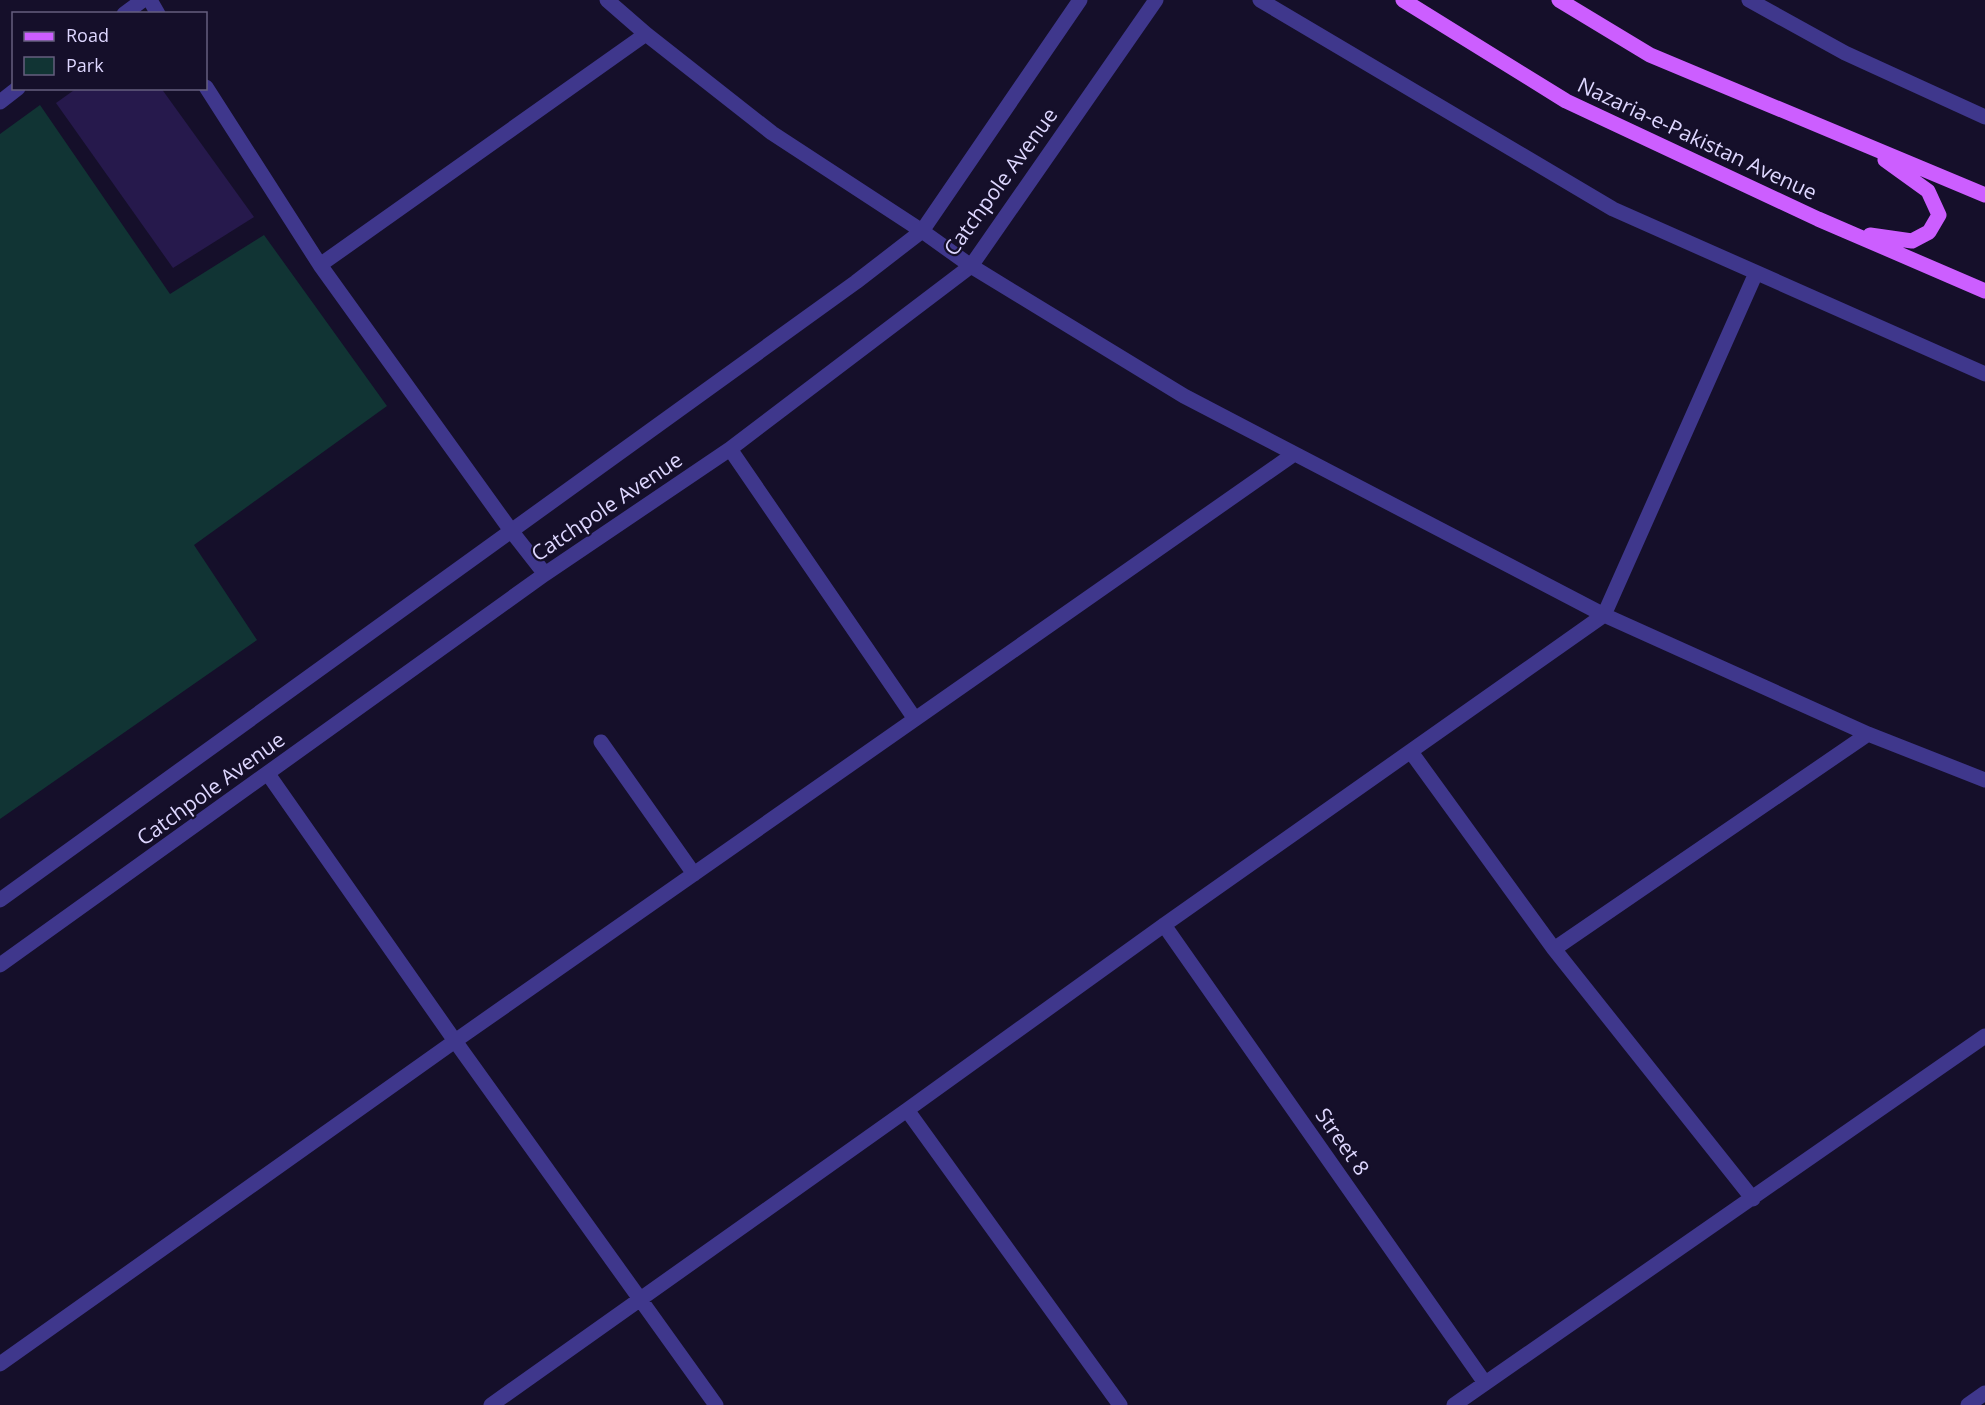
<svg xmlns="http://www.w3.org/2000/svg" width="1985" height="1405" font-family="'Open Sans',sans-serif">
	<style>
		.green { fill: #113434 }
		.building { fill: #26194c }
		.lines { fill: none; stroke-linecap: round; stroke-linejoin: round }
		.minor { stroke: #3f378c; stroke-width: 15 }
		.major { stroke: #cc5eff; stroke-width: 15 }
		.labels { text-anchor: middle; stroke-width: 4.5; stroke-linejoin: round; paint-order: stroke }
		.street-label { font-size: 21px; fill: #ded7ff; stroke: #150f2a }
	</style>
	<rect width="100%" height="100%" fill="#150f2a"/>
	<path class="green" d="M40 105 170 294 264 235 387 406 194 545 257 640 0 819V134Z"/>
	<path class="building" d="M77 88H161L254 217 173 268 56 103Z"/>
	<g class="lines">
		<path class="minor" d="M150 0 158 14
			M607 0 646 34 772 133 922 231 971 266 1184 396 1604 615 1868 734 1985 780
			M1260 0 1613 209 1985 374
			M1749 0 1845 53 1985 117
			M124 14 143 0
			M206 87 320 265 512 532 545 574
			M0 102 18 88
			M320 265 646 34
			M730 449 915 719
			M601 742 694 874
			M1411 752 1554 949 1753 1199
			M268 774 455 1041 716 1405
			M0 900 856 282 922 231 1080 0
			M1164 925 1485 1383
			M1554 949 1868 734
			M0 965 545 574 730 449 971 266 1156 0
			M907 1110 1120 1405
			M0 1364 455 1041 1294 454
			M491 1405 907 1110 1164 925 1604 615 1756 273
			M1454 1405 1985 1036
			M1968 1405 1985 1393"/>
		<path class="major" d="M1403 0 1566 101 1818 219 1985 291
			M1559 0 1650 55 1985 195
			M1870 235 1912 241 1929 232 1939 215 1928 191 1885 160"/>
	</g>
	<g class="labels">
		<g class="street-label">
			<text transform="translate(1697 139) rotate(25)" y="7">Nazaria-e-Pakistan Avenue</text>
			<text transform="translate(1001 182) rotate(-54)" y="7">Catchpole Avenue</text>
			<text transform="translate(607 507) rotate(-34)" y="7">Catchpole Avenue</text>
			<text transform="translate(211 789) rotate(-36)" y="7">Catchpole Avenue</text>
			<text transform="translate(1342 1142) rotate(55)" y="7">Street 8</text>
		</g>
	</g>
	<rect x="12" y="12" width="195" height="78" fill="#150f2a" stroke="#655f7f" stroke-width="1.5"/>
	<rect x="24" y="32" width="30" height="9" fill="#cc5eff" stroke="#655f7f" stroke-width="1.5"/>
	<text x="66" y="42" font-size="18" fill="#ded7ff">Road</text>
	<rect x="24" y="57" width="30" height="18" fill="#113434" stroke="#655f7f" stroke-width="1.5"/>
	<text x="66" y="72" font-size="18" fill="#ded7ff">Park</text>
</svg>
